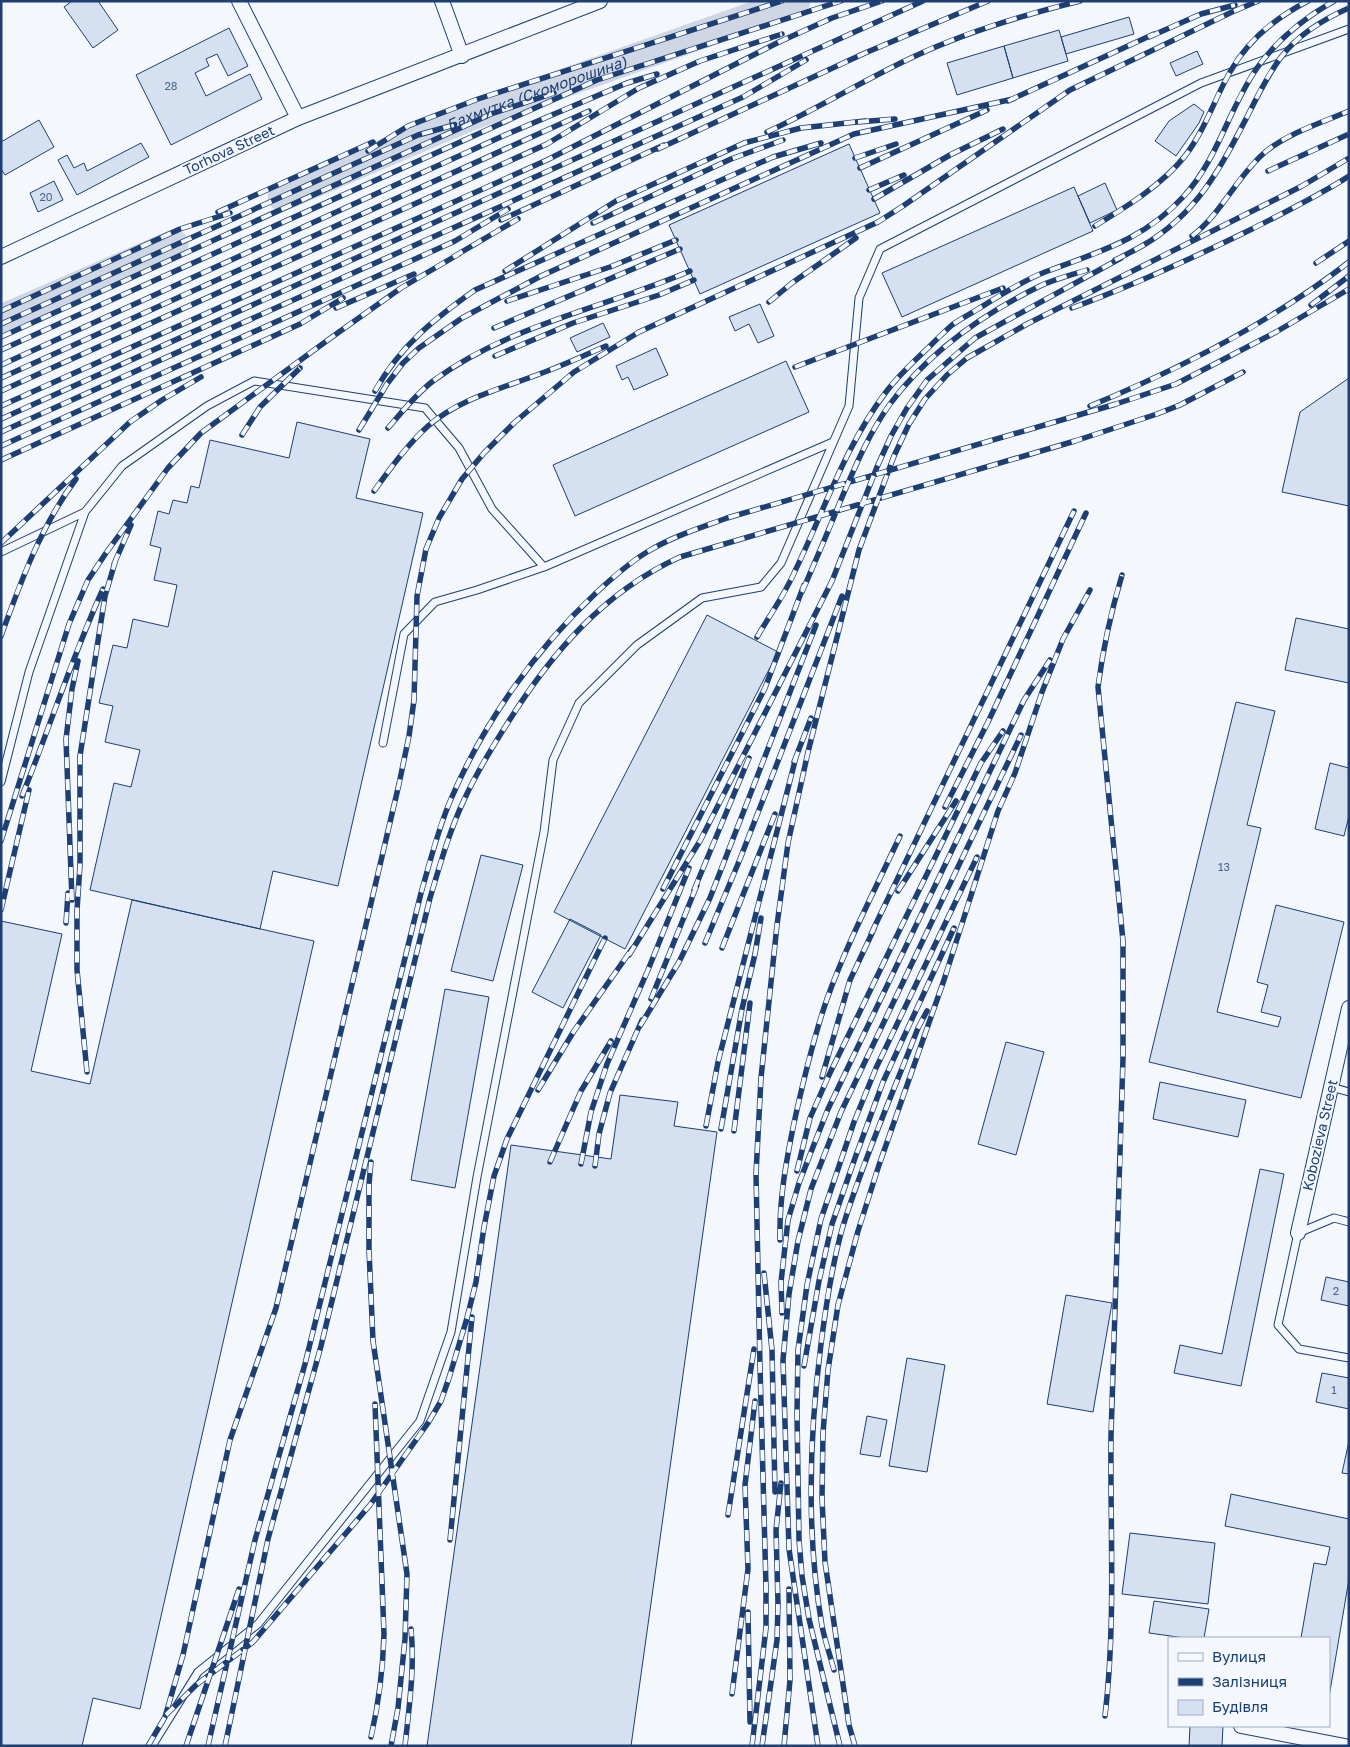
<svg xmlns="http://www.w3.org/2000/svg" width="1350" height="1747" font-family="'Golos Text',sans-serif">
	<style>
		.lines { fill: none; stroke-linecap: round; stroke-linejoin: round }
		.river { stroke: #cfd7e4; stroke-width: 29 }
		.building { fill: #d5e0f0; stroke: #1d3f73 }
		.service-casing { stroke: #1d3f73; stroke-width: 9 }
		.minor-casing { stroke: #1d3f73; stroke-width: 16 }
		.service { stroke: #f4f7fb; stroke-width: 7 }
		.minor { stroke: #f4f7fb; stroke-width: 14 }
		.rail-casing { stroke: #1d3f73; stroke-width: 5.5 }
		.rail { stroke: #f4f7fb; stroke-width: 4; stroke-dasharray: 11; stroke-linecap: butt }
		.labels { text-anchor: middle; stroke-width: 4; stroke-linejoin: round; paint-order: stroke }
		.number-label { font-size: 11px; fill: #4b6792 }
		.street-label { font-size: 14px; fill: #1d3f73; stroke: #f4f7fb }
		.water-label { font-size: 15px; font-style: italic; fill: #1d3f73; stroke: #f4f7fb }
	</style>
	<rect width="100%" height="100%" fill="#f4f7fb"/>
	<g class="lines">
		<g class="river">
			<path id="s1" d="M282 197 471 116 796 1"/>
			<path d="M1 319 174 244"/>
		</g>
	</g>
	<path class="building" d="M72 1H98L118 30 93 48 64 7Z
		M1129 17 1134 34 1066 54 1061 37Z
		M229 28 248 66 228 76 217 54 206 59 209 66 195 73 206 96 250 74 262 99 171 145 136 75Z
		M1059 30 1068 61 1013 78 1004 46Z
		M1004 46 1013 78 957 95 947 63Z
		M1197 51 1203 64 1176 76 1170 63Z
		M1194 104 1204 112 1199 123 1176 156 1155 141 1169 121Z
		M39 120 54 147 5 175 1 169V142Z
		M141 143 149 157 77 195 58 160 67 155 74 168 84 163 87 171Z
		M849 144 880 213 700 294 669 225Z
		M54 181 63 200 38 212 30 193Z
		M1105 183 1117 210 1090 223 1078 196Z
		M1074 187 1093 231 902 317 882 273Z
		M760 304 774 336 758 343 749 324 735 331 729 317Z
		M603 323 610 337 577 352 570 338Z
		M656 348 668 375 634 390 628 377 622 380 616 366Z
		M786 361 809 412 575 516 553 465Z
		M1349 378V506L1282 492 1300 412Z
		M297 422 370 439 356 498 423 513 338 886 273 871 260 929 90 890 114 783 131 787 140 750 105 742 113 706 99 703 113 645 127 648 133 619 168 627 177 585 154 580 161 548 150 545 158 511 169 514 173 500 187 503 191 486 199 488 210 440 289 458Z
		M707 615 778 652 625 949 554 912Z
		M1296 618 1349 629V683L1285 670Z
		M1236 702 1275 711 1247 825 1261 828 1217 1012 1278 1027 1281 1017 1261 1012 1268 985 1257 982 1276 905 1344 922 1301 1098 1149 1062Z
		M1330 763 1349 768V816L1344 836 1315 829Z
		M481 855 523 865 493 981 451 971Z
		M132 900 314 941 140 1709 93 1698 82 1746H1V921L62 934 31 1071 90 1084Z
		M570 919 601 935 563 1008 532 992Z
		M445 989 489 997 455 1188 411 1180Z
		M1006 1042 1044 1052 1016 1155 978 1144Z
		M1160 1082 1246 1100 1238 1137 1153 1119Z
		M620 1095 678 1102 674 1126 717 1132 631 1746H427L511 1145 611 1159Z
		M1260 1169 1284 1174 1241 1386 1174 1373 1180 1345 1222 1354Z
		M1326 1277 1349 1282V1306L1321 1300Z
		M1066 1295 1112 1303 1093 1412 1047 1404Z
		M907 1358 945 1365 927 1472 889 1466Z
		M1322 1373 1349 1378V1409L1316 1402Z
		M867 1416 887 1420 880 1457 860 1454Z
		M1349 1441V1474L1342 1473Z
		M1231 1494 1349 1519V1579L1329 1697V1638H1301L1314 1563 1326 1565 1330 1547 1225 1526Z
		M1130 1533 1215 1543 1208 1604 1122 1594Z
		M1154 1601 1209 1609 1204 1638H1185L1149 1633Z
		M1190 1726H1223L1222 1746H1189Z"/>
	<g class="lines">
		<defs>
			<path id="service" d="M1 552 85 512
				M383 743 404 634 435 602 477 590 544 567 833 442
				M1 782 29 672 85 512 122 466 207 406 254 381 425 408 459 448 492 509 544 567
				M1331 1087 1349 1092
				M1349 1222 1334 1218 1298 1233 1278 1325 1299 1349 1349 1358
				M152 1746 198 1672 258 1624 420 1421 451 1332 477 1177 544 832 553 760 579 703 637 645 702 598 761 587 781 563 849 406 859 298 880 249 1201 83 1349 29"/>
			<path id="minor" d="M239 1 298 118
				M442 1 462 56
				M1 257 298 118 600 1
				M1298 1233 1349 1008
				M1241 1726 1345 1746"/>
		</defs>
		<use href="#service" class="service-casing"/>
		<use href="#minor" class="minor-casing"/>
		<use href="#service" class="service"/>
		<use href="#minor" class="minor"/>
		<defs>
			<path id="rail" d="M1149 37 1201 14 1235 5
				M1008 101 1154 34
				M858 122 895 119
				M767 132C817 109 864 80 913 57 966 32 1023 15 1080 1
				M658 149 865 53 988 1
				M368 151 408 126 478 99 782 1
				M855 158 896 144
				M860 168 987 110
				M1268 171 1349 134
				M869 190 904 175
				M874 199 950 155 1003 129
				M218 212 373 142
				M501 220 664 145
				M593 223 731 159 783 140
				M1095 226C1126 207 1162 185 1185 156 1205 130 1214 100 1230 72 1248 40 1275 18 1308 1
				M1192 236C1221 214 1236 178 1263 154 1285 134 1321 123 1349 111
				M453 257 518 219
				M1115 260C1124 256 1133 251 1142 246 1197 214 1220 169 1248 115 1258 95 1268 74 1282 56 1298 35 1324 19 1349 8
				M1316 263 1349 241
				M505 271 616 201 744 143 801 128 865 121
				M507 301 610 267 676 240
				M769 302 792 283 856 238
				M1311 305 1349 276
				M336 308 414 274
				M1072 308C1134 285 1193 258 1252 229 1285 212 1318 196 1349 176
				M1 311 180 229 230 213
				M1 324 418 135 454 125
				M494 328 680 249
				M1 337 491 114 554 93
				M1 350 597 80 841 1
				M495 356 573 323 659 295 694 280
				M1 365 505 135 627 83 657 74
				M795 367 1003 288
				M1 378 589 111
				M1 391 547 144 639 88 700 61 782 34
				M375 391C400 346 434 319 475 290L773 157 821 143
				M1 406 547 160 779 42 832 18 882 1
				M1090 406C1182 368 1270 323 1349 262
				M1 419 923 1
				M388 428C402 412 416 394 433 381 509 325 604 308 690 271
				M359 430 387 384 403 363 419 348 462 318 541 276 854 134 1013 99
				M1 432 743 97 806 60
				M242 435 260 407 300 368
				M1 446 455 241 508 209
				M1 460 300 324 343 298
				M374 491C390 469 407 445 428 426 460 398 504 388 542 373 564 365 585 355 606 346
				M1 543 130 422 162 400 201 377
				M114 564 131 525
				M802 592C815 562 828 532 840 502 854 469 869 433 890 404 928 353 983 314 1040 286 1055 279 1071 275 1087 270
				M1 636C21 581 41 526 76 479
				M757 637C770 615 785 594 795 571 824 511 845 446 886 392 898 376 914 361 929 347 936 340 944 332 952 325 960 319 970 314 978 309 999 296 1022 281 1045 272 1098 252 1144 240 1184 196 1218 159 1229 108 1257 68 1277 40 1304 18 1334 1
				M794 762 811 718
				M22 796C50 727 72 657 103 589
				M945 807 988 722 1086 513
				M1 841 69 624 88 580 106 553 168 468 201 433 332 337 401 288 459 254
				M663 889 765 688 804 585
				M694 890 749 758
				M898 891 956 801
				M72 900 66 739 72 689 78 661
				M1 910 29 790
				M66 923 68 893
				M871 934 1074 511
				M705 943 740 859 842 596
				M722 948 775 814
				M629 955 700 841 832 581 877 467 891 436 907 408 927 380 975 338 1121 258
				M651 999 697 885
				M640 1026 679 962 710 898 816 625
				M87 1072 77 970V910L80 865V756L105 596 116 559
				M822 1077 850 980 874 929
				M538 1090 574 1031 632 949
				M706 1126 718 1062 796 757
				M721 1129 742 1009 755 954 761 918
				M734 1131 750 1003
				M371 1162 369 1184V1250L373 1341 407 1574 405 1639 398 1708 391 1746
				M550 1162 581 1091 611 1041
				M581 1164 591 1112 607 1064 648 970 689 868
				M595 1166 599 1134 610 1093 642 1020
				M797 1171 810 1118 829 1075 981 763 1003 731
				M780 1240C779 1200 786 1162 794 1123 803 1082 813 1039 827 999 847 943 875 890 900 836
				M764 1273 772 1350 775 1492
				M782 1313 781 1282 788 1220 799 1183 813 1147 828 1109 1024 700 1050 660
				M804 1366 819 1281 832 1224 855 1158 883 1082 954 928
				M728 1515 754 1349
				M450 1540 472 1317
				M748 1612 750 1722
				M834 1670C830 1655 825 1641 822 1626 806 1533 809 1438 821 1344 826 1305 832 1264 843 1226 864 1158 893 1093 918 1028L927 1011
				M732 1694 748 1569 745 1485 755 1401
				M166 1715 196 1685 253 1642 370 1505 428 1423 441 1401 449 1378 467 1318 476 1282 484 1227 494 1176 507 1139 605 938
				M1105 1716C1116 1623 1110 1529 1111 1436 1114 1310 1120 1184 1123 1058V941L1098 687C1103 648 1111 612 1122 575
				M371 1737C379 1702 383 1669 384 1634L375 1404
				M148 1746 165 1717 183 1655 230 1440 276 1308 399 784 409 736 414 700 417 596 426 549 439 518 462 479 484 453 515 422 574 372 639 332 878 222 903 206 1070 90 1232 12 1258 1
				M186 1746 239 1589
				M208 1746 255 1540 305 1364 421 893C430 862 438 829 451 799 484 722 535 650 596 593 612 578 629 563 647 552 671 537 700 528 727 518L1116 404 1176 384 1276 332 1349 289
				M225 1746 268 1539 321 1346 430 898C440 865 449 832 464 800 476 774 491 749 507 724 550 655 603 592 680 557L1075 441 1157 414 1180 405 1243 372
				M405 1746C409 1707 415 1668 411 1629
				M752 1746 766 1628V1587L760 1366 756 1174 761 1078 777 925 788 843 808 752 859 550 894 456 909 424 925 399 947 375 967 358 1027 324 1302 186 1349 158
				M762 1746 777 1640 778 1604 776 1530 781 1483
				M784 1746 790 1680 789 1589
				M818 1746 789 1549 783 1360 789 1294 798 1241 811 1189 841 1112 1021 735
				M840 1746 809 1619 802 1576 799 1540 797 1414 798 1350 807 1285 821 1219 854 1122 876 1068 977 857
				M855 1746 849 1725 825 1562 822 1498 823 1433 828 1370 838 1305 858 1231 879 1165 944 980 998 811 1015 773 1042 692 1063 639 1090 590"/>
		</defs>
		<use href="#rail" class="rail-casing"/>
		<use href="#rail" class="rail"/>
	</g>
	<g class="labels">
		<g class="number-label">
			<text x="171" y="90">28</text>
			<text x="46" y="201">20</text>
			<text x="1224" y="871">13</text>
			<text x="1336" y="1295">2</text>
			<text x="1334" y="1394">1</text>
		</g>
		<g class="street-label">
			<text transform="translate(229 150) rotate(-25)" y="5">Torhova Street</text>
			<text transform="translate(1320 1135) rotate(-77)" y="5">Kobozieva Street</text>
		</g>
		<g class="water-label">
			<text dy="5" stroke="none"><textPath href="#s1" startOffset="275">Бахмутка (Скоморошина)</textPath></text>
		</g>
	</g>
	<rect width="1350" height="1747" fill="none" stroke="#1d3f73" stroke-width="5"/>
	<rect x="1168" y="1637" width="162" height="90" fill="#f4f7fb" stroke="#9eadc5"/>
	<rect x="1178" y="1653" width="25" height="8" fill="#f4f7fb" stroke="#9eadc5"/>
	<text x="1212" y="1662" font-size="15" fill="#1d3f73">Вулиця</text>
	<rect x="1178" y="1678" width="25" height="8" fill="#1d3f73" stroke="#9eadc5"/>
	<text x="1212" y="1687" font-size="15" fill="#1d3f73">Залізниця</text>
	<rect x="1178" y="1700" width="25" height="15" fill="#d5e0f0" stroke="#9eadc5"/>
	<text x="1212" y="1712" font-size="15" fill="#1d3f73">Будівля</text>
</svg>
